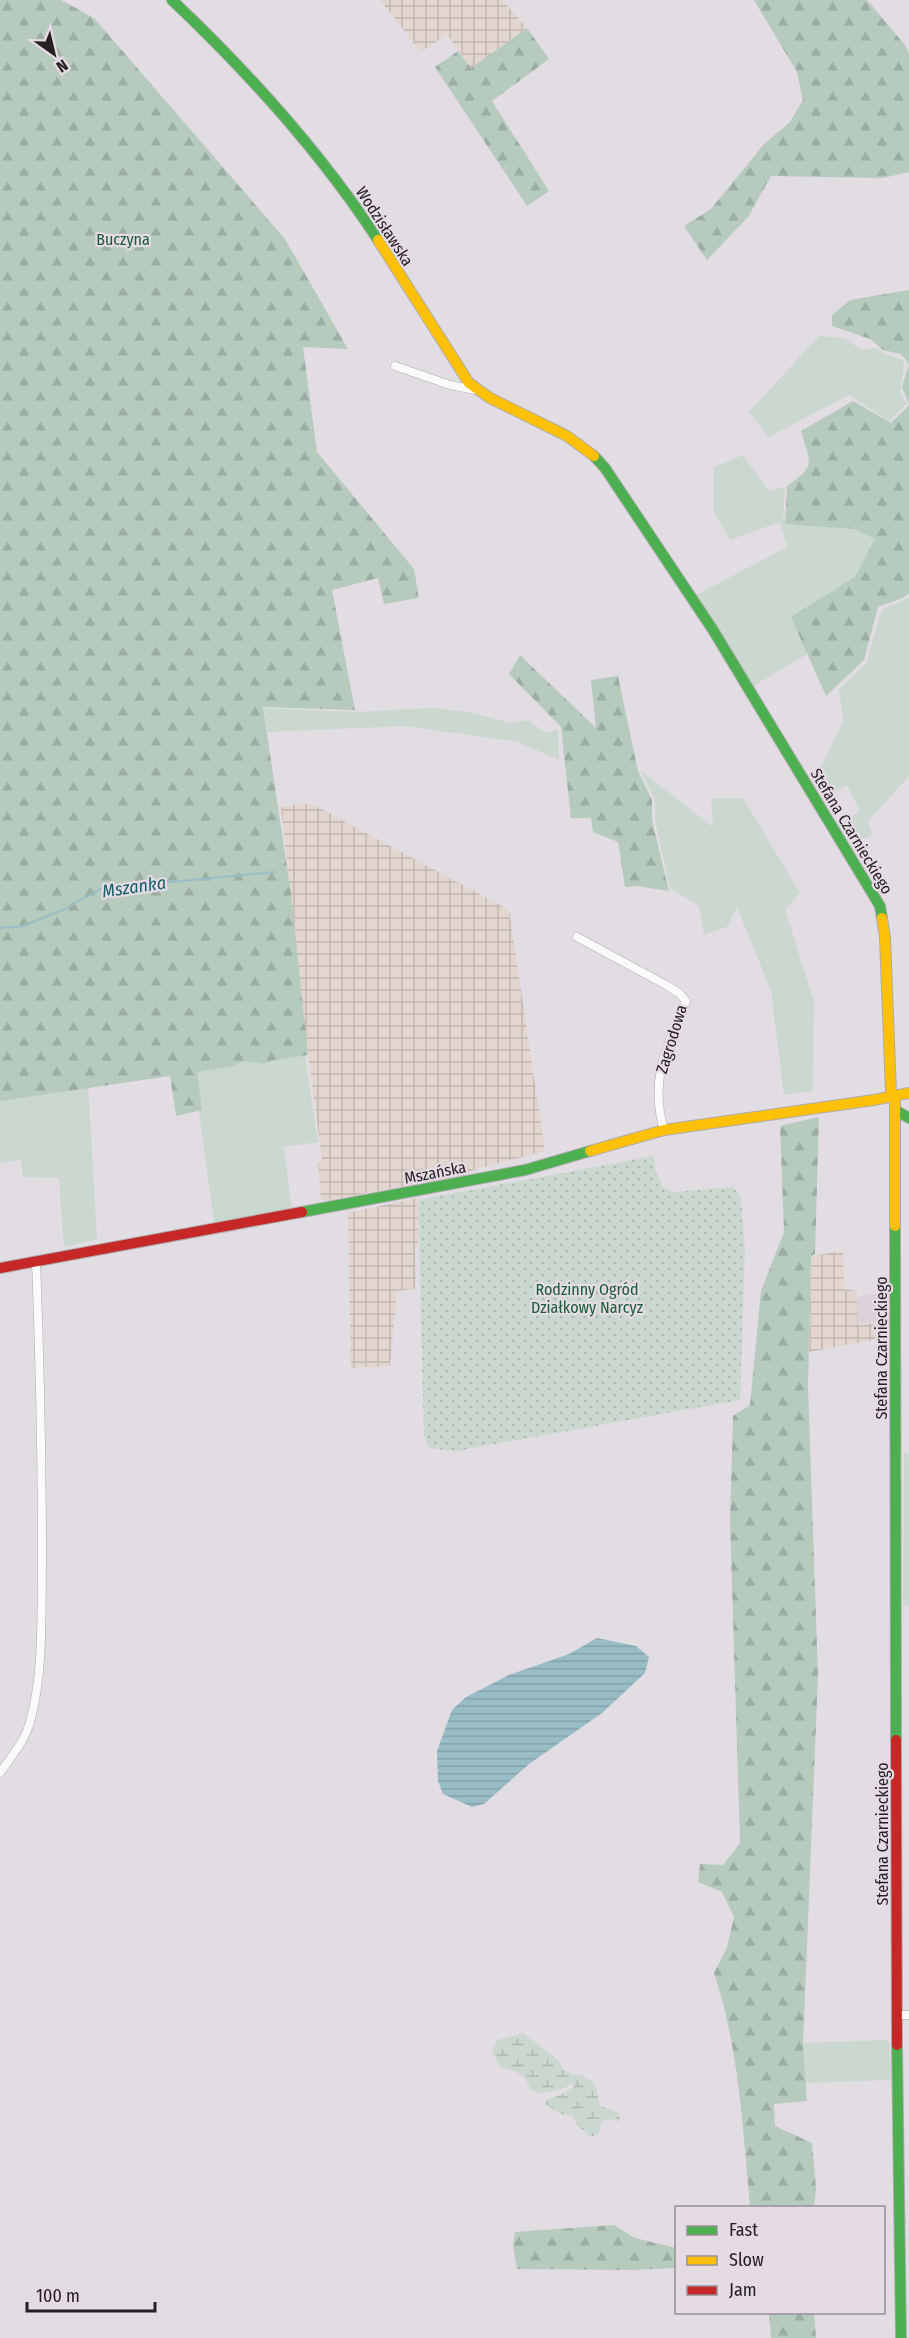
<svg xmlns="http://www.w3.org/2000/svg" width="909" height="2338" font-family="'Fira Sans Condensed',sans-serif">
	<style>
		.built { fill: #dcd1db }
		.industrial { fill: url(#industrial-grid) }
		.green { fill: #cad8cf }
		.forest { fill: url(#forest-firs) }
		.wetland { fill: url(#wetland-marsh) }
		.garden { fill: url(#garden-dots) }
		.water { fill: url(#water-rules) }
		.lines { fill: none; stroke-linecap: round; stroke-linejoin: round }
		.stream { stroke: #99bdc7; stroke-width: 2 }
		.street-casing { stroke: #aeabae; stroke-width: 9 }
		.fast-casing { stroke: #aeabae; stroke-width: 12 }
		.slow-casing { stroke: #aeabae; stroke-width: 12 }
		.jam-casing { stroke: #aeabae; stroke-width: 12 }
		.street { stroke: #fbfafb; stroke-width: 8 }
		.fast { stroke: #4caf50; stroke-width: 10 }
		.slow { stroke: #ffc107; stroke-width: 10 }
		.jam { stroke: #c62828; stroke-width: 10 }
		.labels { text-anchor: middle; stroke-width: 4.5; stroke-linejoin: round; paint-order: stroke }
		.street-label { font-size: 16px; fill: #242023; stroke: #e4dbe3 }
		.park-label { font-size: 16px; fill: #195c39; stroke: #e4dbe3 }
		.water-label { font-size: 18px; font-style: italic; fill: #155d6b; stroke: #e4dbe3 }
	</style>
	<defs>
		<pattern id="industrial-grid" width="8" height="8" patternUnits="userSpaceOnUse" patternTransform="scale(1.5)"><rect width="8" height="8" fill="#e2d6cf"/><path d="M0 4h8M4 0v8" fill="none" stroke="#c2b7b1"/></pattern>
		<pattern id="forest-firs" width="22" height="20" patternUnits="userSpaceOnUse" patternTransform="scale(1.5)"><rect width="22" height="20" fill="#b6cabe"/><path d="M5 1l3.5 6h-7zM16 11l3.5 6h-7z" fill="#9cada3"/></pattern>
		<pattern id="wetland-marsh" width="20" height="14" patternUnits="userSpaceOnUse" patternTransform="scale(1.5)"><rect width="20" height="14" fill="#cad8cf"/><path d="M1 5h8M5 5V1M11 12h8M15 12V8" fill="none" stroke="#adb9b1"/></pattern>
		<pattern id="garden-dots" width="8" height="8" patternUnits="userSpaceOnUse" patternTransform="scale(1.5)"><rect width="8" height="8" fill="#cad8cf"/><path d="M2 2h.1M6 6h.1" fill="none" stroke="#adb9b1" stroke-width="1.8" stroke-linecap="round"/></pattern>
		<pattern id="water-rules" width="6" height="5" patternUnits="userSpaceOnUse" patternTransform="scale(1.5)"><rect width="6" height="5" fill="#99bdc7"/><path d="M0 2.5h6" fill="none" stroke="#84a2ab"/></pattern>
	</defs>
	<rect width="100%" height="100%" fill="#e2dde2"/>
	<path class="built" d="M888 1291 889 1319 859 1324 858 1297Z"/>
	<path class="industrial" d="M380 0H502L527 28 471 68 447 34 421 52Z
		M303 804 314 805 509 910 545 1151 473 1170 463 1176 321 1201 318 1163 322 1159 308 1055 281 807Z
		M417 1198 418 1246 415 1247 416 1289 397 1291 390 1366 351 1368 348 1213Z
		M843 1251 844 1289 857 1291 858 1325 889 1321V1337L809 1352 811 1256Z"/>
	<path class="green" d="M819 336 845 338 861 350 877 348 883 353 903 360 904 366 900 391 906 404 889 421 849 395 769 437 749 412Z
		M743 455 769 491 785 487 783 519 853 522 882 540 819 647 753 686 696 595 787 547 780 522 730 540 714 512V467Z
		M909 597V776L868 821 872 835 850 844 837 825 860 811 847 785 824 799 814 782 843 721 839 689 866 664 881 612C888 604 901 604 909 597Z
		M264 708 355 712 433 708 468 712 511 723 528 720 546 733 558 729 559 760 518 742 405 726 267 732Z
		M640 770 713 827 711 798H743L800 893 785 909 814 1002 813 1091 784 1095 771 991 737 907 727 927 704 935 699 906 670 888 655 821V800Z
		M304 1050 318 1142 284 1147 292 1211 214 1222 193 1069Z
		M88 1082 97 1239 64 1247 59 1178 23 1177 21 1160 0 1163V1091Z
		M908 1453 909 1465V1606L903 1605 904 1454Z
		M887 2040 890 2045 891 2080 806 2083 803 2043Z"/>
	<path class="forest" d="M0 0H61L94 18 285 239 348 349 303 347 317 452 414 569 419 598 384 604 378 578 332 590 355 710 263 707 291 894 308 1055 272 1061 263 1064 244 1061 233 1066 197 1072 202 1110 176 1116 170 1076 0 1101Z
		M754 0H867L905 45 909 54V172L883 178 771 176 748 217 707 260 684 226 711 209 764 144 790 122 803 100 797 72Z
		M527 28 549 59 492 101 549 191 527 206 435 67 458 51 471 68Z
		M909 290V404L902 387 909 364 901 354 883 350 870 339 832 326V315L850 300Z
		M853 401 891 423 909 405V593L903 598 878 607 864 660 826 696 791 617 855 577 875 539 855 529 785 524 787 486C817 465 810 464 801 431Z
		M520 655 596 728 591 680 618 676 638 771 652 800V820L669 891 637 886 625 887 618 842 593 832 591 818H571L561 727 509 674Z
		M819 1117 815 1254 811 1256 808 1387 818 1676 803 2043 807 2101 774 2104 775 2126 812 2143 816 2189 814 2207H750C743 2129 739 2048 714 1973L727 1947 734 1917 722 1892 698 1882 700 1864 723 1865 740 1843 730 1521 733 1416 750 1405 761 1291 784 1232 780 1126Z
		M614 2225 635 2238 676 2248V2268L633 2270 517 2269 513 2245 515 2232Z
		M769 2313H814L816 2338H771Z"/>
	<path class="wetland" d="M523 2033 558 2060 563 2069 571 2074 582 2075 595 2084 600 2106 619 2113 620 2122 611 2119 601 2121 599 2133 591 2137 579 2127 572 2116 561 2114 545 2104 546 2100 563 2094 574 2087 571 2083 565 2088 540 2094 530 2089C526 2074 514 2070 500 2067L492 2051 497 2040Z"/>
	<path class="garden" d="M654 1156 655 1170 663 1187 673 1192 733 1187 741 1198 745 1251 740 1400 456 1451 431 1448 427 1445 424 1435 418 1200Z"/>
	<path class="water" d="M597 1638 636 1646 649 1657 645 1673 602 1713 529 1764 484 1804 472 1807 443 1794 438 1781 437 1751 452 1710 466 1697 509 1675 569 1654Z"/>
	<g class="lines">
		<path class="stream" d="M0 928 23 926 63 910 100 889 275 872"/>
		<defs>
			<path id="street" d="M395 366 450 385 475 390
				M577 937 666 985 679 993 686 1001C667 1047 649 1079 664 1130
				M0 1773C11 1757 25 1741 30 1722 44 1673 41 1613 42 1563 42 1462 40 1362 36 1261
				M897 2015H909"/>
			<path id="fast" d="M172 0C249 73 320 151 378 240
				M594 456 605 468 713 630 880 906 882 918
				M895 1110 909 1118
				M302 1212 525 1170 590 1151
				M895 1226 896 1740
				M897 2045 901 2338"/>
			<path id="slow" d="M378 240 469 383 490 398 567 436 594 456
				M882 918 885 938 891 1092 895 1101V1226
				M590 1151 664 1130 874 1100 909 1093"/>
			<path id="jam" d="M0 1268 302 1212
				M896 1740 897 2045"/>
		</defs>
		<use href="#street" class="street-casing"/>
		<use href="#fast" class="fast-casing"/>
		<use href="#slow" class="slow-casing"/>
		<use href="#jam" class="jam-casing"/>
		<use href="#street" class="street"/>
		<use href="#fast" class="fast"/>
		<use href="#slow" class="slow"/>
		<use href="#jam" class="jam"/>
	</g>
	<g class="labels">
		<g class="street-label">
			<text transform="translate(385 226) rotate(57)" y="6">Wodzisławska</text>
			<text transform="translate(852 831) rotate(59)" y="6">Stefana Czarnieckiego</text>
			<text transform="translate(671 1039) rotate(-73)" y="6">Zagrodowa</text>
			<text transform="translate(435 1172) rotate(-11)" y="6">Mszańska</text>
			<text transform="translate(881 1348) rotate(-90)" y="6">Stefana Czarnieckiego</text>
			<text transform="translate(882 1834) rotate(-90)" y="6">Stefana Czarnieckiego</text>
		</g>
		<g class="park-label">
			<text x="123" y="245">Buczyna</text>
			<text x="587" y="1295">Rodzinny Ogród<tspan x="587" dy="18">Działkowy Narcyz</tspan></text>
		</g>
		<g class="water-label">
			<text transform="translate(134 887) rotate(-8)" y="6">Mszanka</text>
		</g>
	</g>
	<rect x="675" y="2206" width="210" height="108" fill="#e4dbe3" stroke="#979096" stroke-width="1.5"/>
	<rect x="687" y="2226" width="30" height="9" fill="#4caf50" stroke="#979096" stroke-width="1.5"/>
	<text x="729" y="2236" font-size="18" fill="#242023">Fast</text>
	<rect x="687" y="2256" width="30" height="9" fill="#ffc107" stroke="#979096" stroke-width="1.5"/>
	<text x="729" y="2266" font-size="18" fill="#242023">Slow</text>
	<rect x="687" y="2286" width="30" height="9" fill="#c62828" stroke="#979096" stroke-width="1.5"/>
	<text x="729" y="2296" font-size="18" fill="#242023">Jam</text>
	<g transform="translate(54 54) rotate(146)" stroke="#e4dbe3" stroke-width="4.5" paint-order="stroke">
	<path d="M0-4.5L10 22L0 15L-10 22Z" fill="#242023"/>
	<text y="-9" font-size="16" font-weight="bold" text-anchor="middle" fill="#242023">N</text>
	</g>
	<path d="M27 2302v9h128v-9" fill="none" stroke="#242023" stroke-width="3"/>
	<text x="36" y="2302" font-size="18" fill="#242023" stroke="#e4dbe3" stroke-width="4.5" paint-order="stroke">100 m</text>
</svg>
